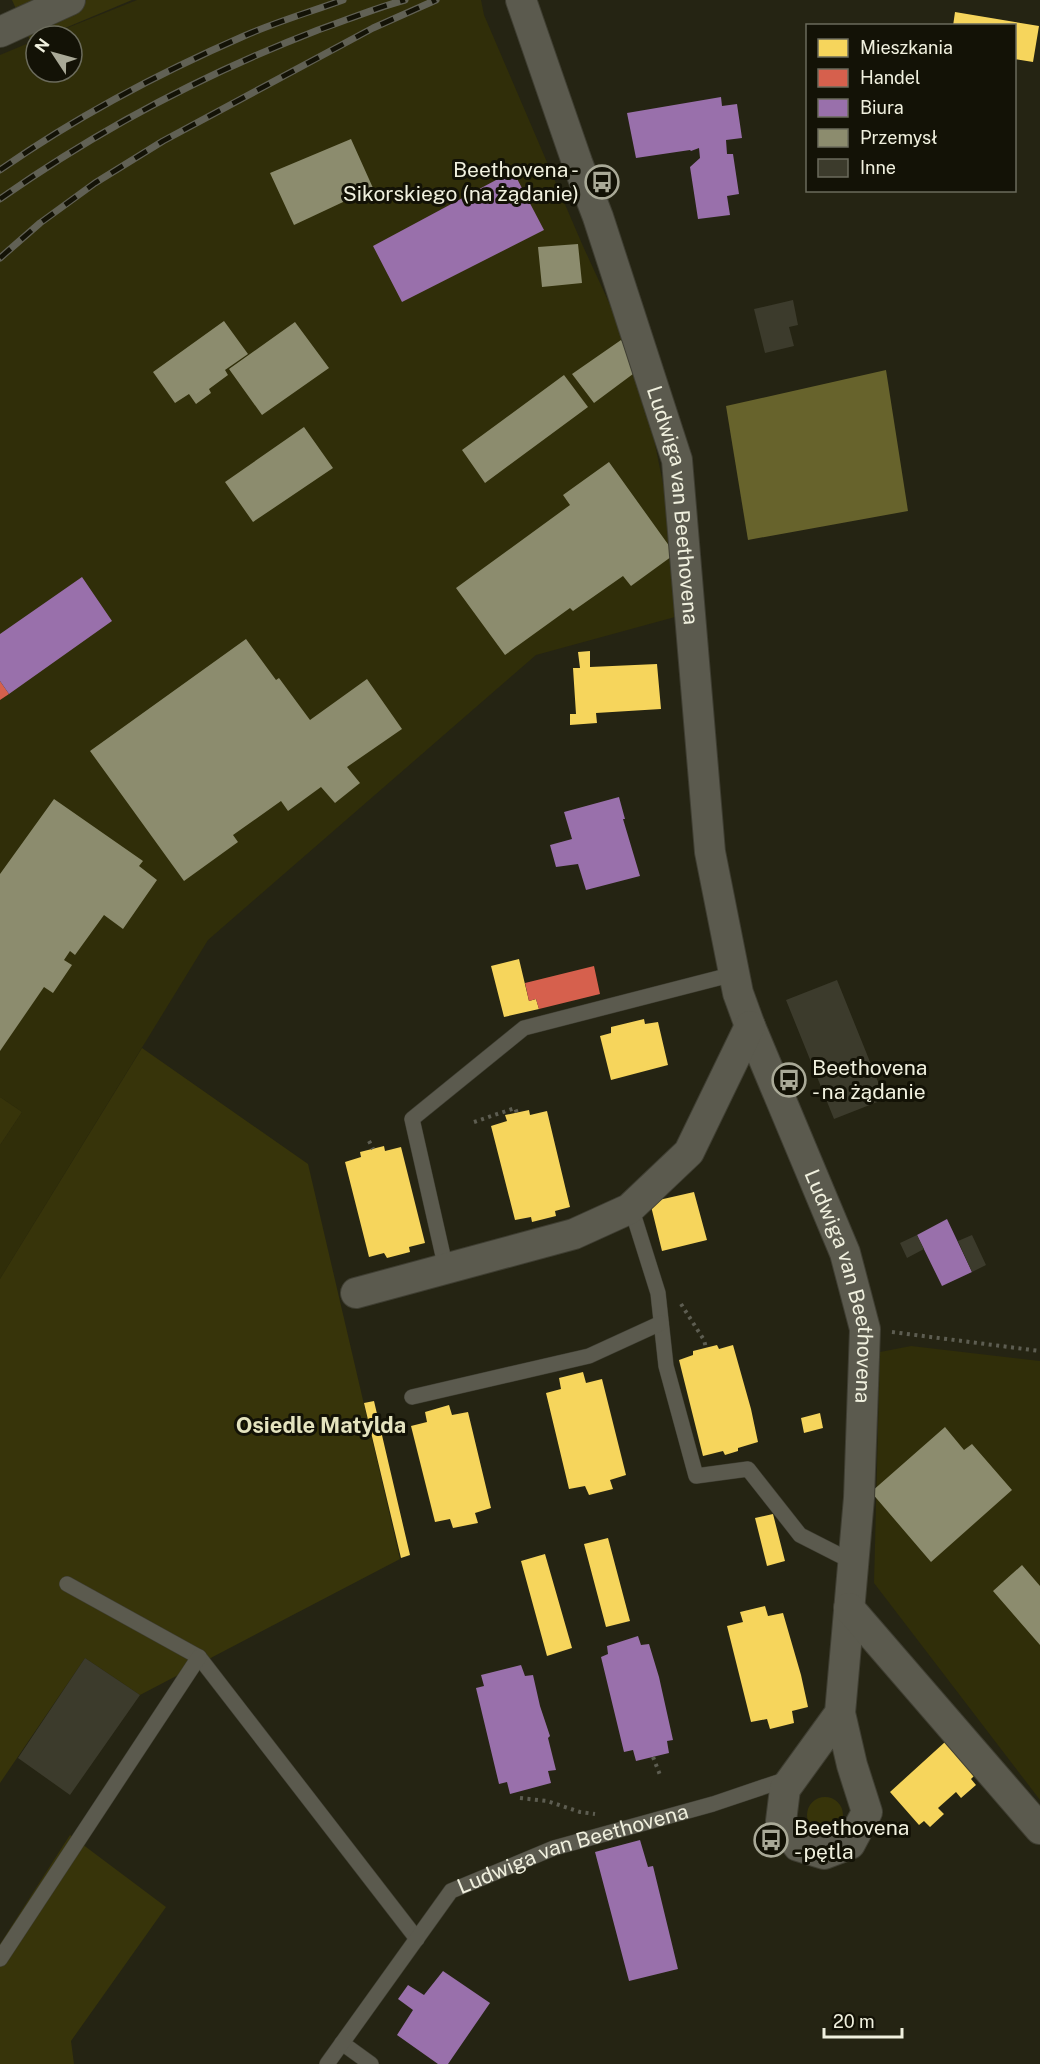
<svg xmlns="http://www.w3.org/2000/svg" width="1040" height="2064" font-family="'Public Sans',sans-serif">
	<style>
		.built { fill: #302e09 }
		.green { fill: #37340a }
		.water { fill: #67632c }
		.homes { fill: #f6d55c }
		.shops { fill: #d6604d }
		.offices { fill: #9970ab }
		.industry { fill: #8c8c6e }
		.building { fill: #3c3b2c }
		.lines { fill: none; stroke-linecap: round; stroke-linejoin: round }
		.lane-casing { stroke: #3f3e32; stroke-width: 16 }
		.street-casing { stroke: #3f3e32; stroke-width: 32 }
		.path { stroke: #5d5d51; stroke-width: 4; stroke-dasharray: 3 4.5; stroke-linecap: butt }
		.lane { stroke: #5b5a4e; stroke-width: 15 }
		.street { stroke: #5b5a4e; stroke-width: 30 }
		.rail-casing { stroke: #616155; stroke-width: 7 }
		.rail { stroke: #131206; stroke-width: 4.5; stroke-dasharray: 14; stroke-linecap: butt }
		.labels { text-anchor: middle; stroke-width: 6; stroke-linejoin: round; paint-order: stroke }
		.poi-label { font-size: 21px; fill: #f0f0de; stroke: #131206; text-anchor: start }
		.street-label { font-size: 21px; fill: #f0f0de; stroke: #131206 }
		.neighbourhood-label { font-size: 22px; font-weight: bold; fill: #e4e3bf; stroke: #131206 }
	</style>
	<rect width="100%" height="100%" fill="#252413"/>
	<path class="built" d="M137 0H481L484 15 582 244 640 370 677 553 675 617 536 655 208 940 0 1279V1145L22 1112 0 1097V55L36 40V72H72V36H47Z
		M911 1346 1040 1361V1800L874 1583 880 1352Z"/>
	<path class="green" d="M12 0H132L46 36H36V40L31 42Z
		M142 1048 308 1164 400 1559 140 1695 85 1658 0 1783V1279Z
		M0 1097 22 1112 0 1145Z
		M807 1815a18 18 0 1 1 36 0a18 18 0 1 1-36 0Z
		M70 1835 166 1907 71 2041 74 2064H0V1944Z"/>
	<path class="water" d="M886 370 908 511 748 540 726 406Z"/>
	<path class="homes" d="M955 12 1039 26 1033 62 1014 59V26H953Z
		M590 651V667L657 664 661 709 596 713 597 723 570 725V714H576L573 668H580L578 652Z
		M519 959 529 1001 536 999 539 1009 504 1017 491 966Z
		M644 1019 645 1024 658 1022 668 1065 611 1080 600 1036 611 1033V1027Z
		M529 1110 530 1115 547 1111 570 1207 555 1211 556 1216 532 1222 531 1217 515 1220 491 1126 507 1121 505 1115Z
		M384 1146 385 1151 401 1147 425 1243 409 1247 410 1252 387 1258 384 1253 369 1257 345 1162 361 1157 360 1152Z
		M694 1192 707 1240 662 1251 650 1202Z
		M717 1345 719 1349 733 1345 751 1409 758 1442 738 1448V1451L725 1455 723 1451 703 1456 679 1360 693 1355V1351Z
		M583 1372 586 1383 602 1379 626 1475 610 1480 613 1489 589 1495 585 1486 569 1489 546 1393 561 1389 559 1378Z
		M374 1401 410 1555 401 1558 364 1403Z
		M449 1405 452 1415 468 1412 491 1508 475 1513 478 1523 453 1528 450 1519 435 1522 411 1426 427 1422 425 1412Z
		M820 1413 823 1428 804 1433 801 1418Z
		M773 1514 785 1561 767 1566 755 1518Z
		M608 1538 630 1621 606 1627 584 1544Z
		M545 1554 572 1648 547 1656 521 1561Z
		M765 1606 768 1616 783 1613 801 1675 808 1707 792 1711 794 1723 770 1729 767 1719 751 1722 727 1626 743 1622 740 1612Z
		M945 1742 975 1775 971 1779 976 1785 961 1798 956 1792 938 1808 944 1814 930 1827 924 1821 919 1825 890 1792Z"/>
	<path class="shops" d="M0 681 9 694 0 700Z
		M594 966 600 994 539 1009 536 999 529 1001 525 983Z"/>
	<path class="offices" d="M721 97 722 106 737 104 742 138 726 140 727 154H733L739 194 727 196 730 215 698 219 690 167 700 158 699 148 691 151 690 150 636 158 627 113Z
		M513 171 544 230 402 302 373 246Z
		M82 577 112 621 9 694 0 681V634Z
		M619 797 625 819H623L640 876 586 890 578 864 556 867 550 845 572 839 564 812Z
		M947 1219 972 1272 942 1286 917 1235Z
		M638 1636 641 1645 649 1644 659 1677 673 1740 667 1741 669 1753 636 1761 633 1750 624 1752 601 1657 608 1654 607 1646Z
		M521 1665 525 1676 533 1675 540 1706 550 1736 548 1738 556 1770 548 1771 551 1783 510 1794 507 1782 499 1784 476 1688 484 1686 481 1675Z
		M640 1840 648 1867 653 1866 678 1969 629 1981 595 1852Z
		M443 1971 490 2003 448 2064H438L397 2035 413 2010 398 1999 408 1985 424 1995Z"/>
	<path class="industry" d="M351 139 373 188 294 225 270 173Z
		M578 244 582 283 542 287 538 247Z
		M224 321 248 354 225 370 228 375 209 389 211 393 196 404 189 394 175 403 153 372Z
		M295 322 329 368 262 415 229 369Z
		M621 340 631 353 637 371 594 403 572 374Z
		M564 375 588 407 485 483 462 450Z
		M304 427 333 468 253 522 225 482Z
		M609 462 675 554 631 586 623 576 573 611 570 608 505 655 456 588 570 505 563 495Z
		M246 639 276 680 279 678 310 720 367 679 402 729 347 767 360 783 335 803 321 787 288 811 281 801 233 835 238 842 184 881 90 751Z
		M54 799 143 861 139 866 157 880 123 929 104 915 75 955 70 951 64 960 72 965 53 993 44 987 0 1051V874Z
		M945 1427 964 1450 972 1444 1012 1490 931 1562 871 1492Z
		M1022 1565 1040 1586V1645L993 1591Z"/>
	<path class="building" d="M793 300 798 325 789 327 794 346 765 353 754 309Z
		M837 980 885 1099 834 1119 786 1000Z
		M917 1235 924 1249 907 1258 900 1243Z
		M972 1235 986 1265 972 1272 958 1241Z
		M85 1658 140 1695 70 1795 18 1758Z"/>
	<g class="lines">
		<defs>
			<g id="lane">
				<path d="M631 1207 658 1293 666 1366 696 1476 748 1469 800 1535 853 1562"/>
				<path d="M446 1269 412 1119 524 1028 734 974"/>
				<path d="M412 1397 589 1356 661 1323"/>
				<path d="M67 1584 199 1657 417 1939"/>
				<path d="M0 1959 199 1657"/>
				<path d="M342 2043 371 2064"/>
				<path id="s1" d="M327 2064 451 1891 554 1848 713 1804 790 1778"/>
			</g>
			<g id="street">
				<path id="s2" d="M521 0 577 162 598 217 677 460 710 852 738 993 750 1026 845 1253 865 1329 859 1498 840 1713 852 1765 867 1812 850 1844 824 1854 798 1846 781 1821 785 1789 840 1713"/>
				<path d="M0 32 70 0"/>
				<path d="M356 1293 574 1234 629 1209 689 1152 750 1026"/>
				<path d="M849 1608 1040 1829"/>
			</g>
		</defs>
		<use href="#lane" class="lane-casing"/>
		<use href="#street" class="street-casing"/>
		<path class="path" d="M474 1122 515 1108 517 1113
			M369 1141 373 1149
			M681 1304 704 1340 706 1348
			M892 1332 1040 1351
			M653 1757 660 1775
			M520 1798 547 1801 580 1812 595 1814"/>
		<use href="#lane" class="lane"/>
		<use href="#street" class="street"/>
		<defs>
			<path id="rail" d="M0 170C76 117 159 73 244 36 276 22 310 12 343 0
				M0 199C98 130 206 73 318 30 347 20 375 8 405 0
				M0 258 40 223 95 183 163 141 373 28 436 0"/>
		</defs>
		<use href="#rail" class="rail-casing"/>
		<use href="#rail" class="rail"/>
	</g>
	<defs>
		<symbol id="bus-ring" viewBox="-11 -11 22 22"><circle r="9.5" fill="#131206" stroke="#a9a997" stroke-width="1.5"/><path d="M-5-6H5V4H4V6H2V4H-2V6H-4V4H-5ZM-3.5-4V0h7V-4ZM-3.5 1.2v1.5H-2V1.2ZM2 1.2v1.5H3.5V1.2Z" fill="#a9a997"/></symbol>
	</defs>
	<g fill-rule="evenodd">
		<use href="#bus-ring" x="583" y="163" width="38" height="38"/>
		<use href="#bus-ring" x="770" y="1061" width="38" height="38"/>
		<use href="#bus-ring" x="752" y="1821" width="38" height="38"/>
	</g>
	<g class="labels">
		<g class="poi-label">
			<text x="579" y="177" text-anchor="end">Beethovena -<tspan x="579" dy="24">Sikorskiego (na żądanie)</tspan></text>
			<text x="812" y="1075">Beethovena<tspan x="812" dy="24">- na żądanie</tspan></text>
			<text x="794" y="1835">Beethovena<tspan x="794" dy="24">- pętla</tspan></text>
		</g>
		<g class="street-label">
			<text dy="7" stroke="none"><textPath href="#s2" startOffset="530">Ludwiga van Beethovena</textPath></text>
			<text dy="7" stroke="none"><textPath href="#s2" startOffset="1336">Ludwiga van Beethovena</textPath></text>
			<text dy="7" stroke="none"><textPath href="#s1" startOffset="342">Ludwiga van Beethovena</textPath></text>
		</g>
		<g class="neighbourhood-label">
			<text x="321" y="1433">Osiedle Matylda</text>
		</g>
	</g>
	<rect x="806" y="24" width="210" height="168" fill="#131206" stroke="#6b6b5c" stroke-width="1.5"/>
	<rect x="818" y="39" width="30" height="18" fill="#f6d55c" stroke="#6b6b5c" stroke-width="1.5"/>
	<text x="860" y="54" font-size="18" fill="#f0f0de">Mieszkania</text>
	<rect x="818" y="69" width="30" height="18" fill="#d6604d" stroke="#6b6b5c" stroke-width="1.5"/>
	<text x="860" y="84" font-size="18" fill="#f0f0de">Handel</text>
	<rect x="818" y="99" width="30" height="18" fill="#9970ab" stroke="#6b6b5c" stroke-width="1.5"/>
	<text x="860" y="114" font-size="18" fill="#f0f0de">Biura</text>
	<rect x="818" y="129" width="30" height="18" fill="#8c8c6e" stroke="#6b6b5c" stroke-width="1.5"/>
	<text x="860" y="144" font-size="18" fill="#f0f0de">Przemysł</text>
	<rect x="818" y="159" width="30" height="18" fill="#3c3b2c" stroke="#6b6b5c" stroke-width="1.5"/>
	<text x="860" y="174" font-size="18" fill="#f0f0de">Inne</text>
	<g transform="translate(54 54) rotate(306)"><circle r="28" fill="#131206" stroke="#6b6b5c" stroke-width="1.5"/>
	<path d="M0-4.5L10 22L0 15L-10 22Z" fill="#a9a997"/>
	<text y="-9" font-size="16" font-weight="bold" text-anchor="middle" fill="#f0f0de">N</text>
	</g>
	<path d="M824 2028v9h78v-9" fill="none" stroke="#f0f0de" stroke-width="3"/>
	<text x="833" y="2028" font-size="18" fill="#f0f0de" stroke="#131206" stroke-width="4.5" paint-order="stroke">20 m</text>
</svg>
